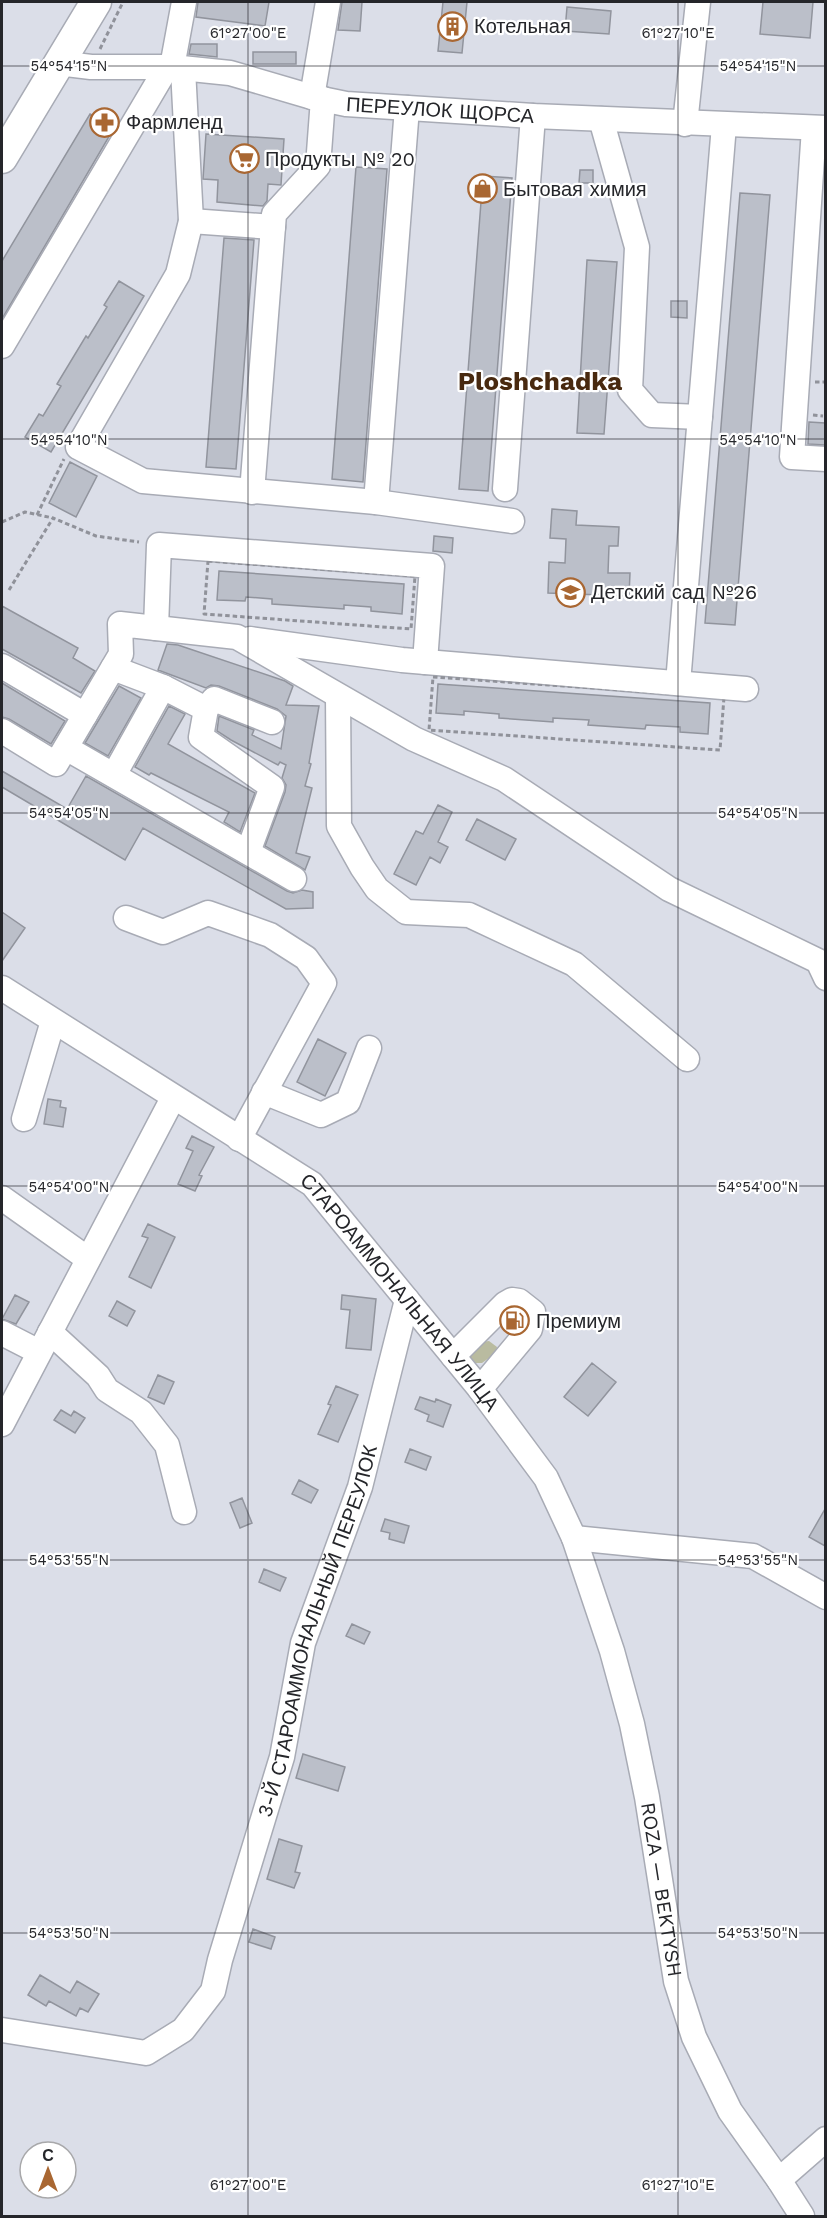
<svg xmlns="http://www.w3.org/2000/svg" width="827" height="2218" font-family="'Work Sans',sans-serif">
	<style>
		.green { fill: #b9bba0 }
		.building { fill: #bbbfc9; stroke: #91949d; stroke-width: 1.5 }
		.lines { fill: none; stroke-linecap: round; stroke-linejoin: round }
		.minor-casing { stroke: #a8abb5; stroke-width: 27 }
		.major-casing { stroke: #a8abb5; stroke-width: 33 }
		.path { stroke: #90929a; stroke-width: 3; stroke-dasharray: 4.5 3; stroke-linecap: butt }
		.minor { stroke: #fff; stroke-width: 24 }
		.major { stroke: #fff; stroke-width: 30 }
		.ticks { fill: none; stroke: #25262a; stroke-width: 1.5; stroke-opacity: 0.45 }
		.labels { text-anchor: middle; stroke-width: 4.5; stroke-linejoin: round; paint-order: stroke }
		.poi-label { font-size: 20px; fill: #25262a; stroke: #fff; text-anchor: start }
		.street-label { font-size: 20px; fill: #25262a; stroke: #fff }
		.district-label { font-size: 26px; font-weight: bold; fill: #48290f; stroke: #fff }
		.ticks-label { font-size: 15px; text-anchor: middle; fill: #25262a; stroke: #fff; stroke-width: 4.5; stroke-linejoin: round; paint-order: stroke }
	</style>
	<rect width="100%" height="100%" fill="#dbdee8"/>
	<path class="green" d="M489 1341 497 1347 496 1353 482 1363H474L469 1358C473 1348 479 1342 489 1341Z"/>
	<path class="building" d="M198 2H269L265 26 196 17Z
		M342 2H362L360 31 338 30Z
		M443 2H467L462 53 438 51Z
		M763 2H813L810 38 760 34Z
		M567 7 611 11 609 34 565 31Z
		M191 44H217V57L189 54Z
		M253 52H296V64H253Z
		M90 114 114 128 2 319V261Z
		M206 134 284 139 281 185 268 184 267 201 263 206 217 202 218 180 203 179Z
		M356 167 387 169 363 482 332 479Z
		M580 170H593V183H579Z
		M483 176 512 178 488 491 459 489Z
		M740 193 770 195 735 625 705 623Z
		M224 238 254 240 236 469 206 467Z
		M587 260 617 262 604 434 577 433Z
		M119 281 144 296 51 452 25 437 39 414 43 416 61 386 57 384 86 336 88 338 107 307 104 305Z
		M671 301H687V318L671 317Z
		M809 422 825 423V445L808 444Z
		M70 462 97 476 76 517 49 503Z
		M552 509 577 511 576 525 619 527 618 546H609L608 573H630L629 596 548 593 549 562 565 563 566 539 550 538Z
		M434 536 453 538 452 553 433 551Z
		M219 571 404 584 402 614 371 611V607L344 605V609L272 604V599L246 597 245 601 217 600Z
		M2 606 78 648 73 658 95 671 81 693 2 649Z
		M167 644 178 645 285 681 293 686 286 705 319 706 309 763 311 764 305 786 312 788 296 853 310 857 305 870 265 846 285 792 286 785 282 778 286 765 280 762 278 765 231 740 217 731 219 716 254 730 252 735 281 749 286 716 277 709 219 686 211 685 206 688 158 670Z
		M2 683 65 721 51 744 9 719 2 717Z
		M438 684 710 703 708 734 680 732V727L646 725 645 729 588 725 589 720 553 718V722L499 718V714L464 711V715L436 713Z
		M119 686 141 698 108 756 85 743Z
		M169 706 185 714 168 744 255 793 240 832 224 822 229 812 151 773 149 775 135 767Z
		M2 771 67 809 86 776 287 891 293 893 302 890 313 892V908L286 909 143 828 125 860 2 787Z
		M438 805 452 812 438 842 448 847 440 863 430 857 416 885 394 874 416 831 423 834Z
		M477 819 516 839 505 860 466 840Z
		M2 912 25 928 2 961Z
		M318 1039 346 1053 325 1096 297 1082Z
		M48 1099 61 1101 60 1107 66 1108 63 1127 44 1124Z
		M192 1136 214 1147 199 1175 202 1176 195 1191 178 1184 193 1151 186 1148Z
		M148 1224 175 1237 151 1288 129 1277 148 1238 142 1236Z
		M15 1295 29 1302 16 1324 2 1319Z
		M342 1295 376 1299 371 1350 346 1348 350 1310 341 1309Z
		M117 1301 135 1311 127 1326 109 1316Z
		M592 1363 616 1382 588 1416 564 1397Z
		M158 1375 174 1382 164 1404 148 1397Z
		M336 1386 358 1395 338 1442 318 1434 331 1405 328 1404Z
		M420 1397 435 1402 436 1399 451 1405 443 1427 427 1421 429 1415 415 1409Z
		M61 1410 71 1416 74 1411 85 1418 75 1433 54 1420Z
		M410 1449 431 1457 426 1470 405 1462Z
		M299 1480 318 1490 311 1503 292 1494Z
		M242 1498 252 1523 240 1528 230 1503Z
		M825 1509V1546L809 1537Z
		M385 1519 409 1526 404 1543 389 1539 390 1533 381 1531Z
		M264 1569 286 1578 280 1591 259 1582Z
		M352 1624 370 1632 364 1644 346 1636Z
		M303 1754 345 1767 338 1791 296 1778Z
		M279 1839 302 1846 295 1872 300 1873 294 1888 267 1879Z
		M253 1929 275 1937 271 1949 249 1942Z
		M40 1975 70 1993 77 1981 99 1994 88 2012 80 2008 76 2016 49 2001 46 2006 28 1995Z"/>
	<g class="lines">
		<defs>
			<g id="minor">
				<path id="s1" d="M58 63 91 67H172L230 73 312 97 346 104 533 116 826 128"/>
				<path d="M172 67 184 2"/>
				<path d="M183 69 191 221 178 274 78 447 143 481 376 502 512 521"/>
				<path d="M312 97 328 2"/>
				<path d="M601 119 637 247 630 390 652 415 700 417"/>
				<path d="M685 124 698 2"/>
				<path d="M814 128 792 457 826 459"/>
				<path d="M191 221 273 227"/>
				<path d="M2 346 167 67"/>
				<path d="M505 489 533 116"/>
				<path d="M252 492 274 214 318 166 323 99"/>
				<path d="M376 502 407 108"/>
				<path d="M156 628 159 545 432 566 425 662"/>
				<path d="M250 639 402 660 746 689"/>
				<path d="M2 666 85 715 121 654 120 624 237 637 414 739 504 779 669 889 818 961 826 978"/>
				<path d="M113 668 163 687 206 709 201 737 272 787 248 852"/>
				<path d="M678 683 724 125"/>
				<path d="M338 696 339 826 362 867 377 889 406 912 469 915 574 964 687 1059"/>
				<path d="M206 709 214 699 272 722"/>
				<path d="M2 731 56 764 85 715"/>
				<path d="M66 748 294 879"/>
				<path d="M114 775 163 687"/>
				<path d="M126 918 163 932 208 913 270 935 306 958 324 983 239 1139"/>
				<path id="s2" d="M2 988 312 1184 480 1389 546 1478 574 1538 612 1651 632 1724 647 1797 676 1981 694 2037 730 2111 779 2180 802 2216"/>
				<path d="M264 1092 321 1115 348 1102 369 1048"/>
				<path d="M24 1119 53 1021"/>
				<path d="M2 1198 88 1259"/>
				<path d="M50 1332 98 1376 107 1390 141 1412 167 1445 184 1512"/>
				<path d="M2 1333 39 1352"/>
				<path d="M453 1356 505 1304 512 1300 519 1301 533 1312 530 1329 480 1389"/>
				<path d="M2 1424 173 1098"/>
				<path d="M574 1538 753 1556 826 1597"/>
				<path id="s3" d="M2 2030 146 2053 183 2030 213 1991 220 1960 282 1757 303 1643 360 1487 407 1300"/>
				<path d="M779 2180 826 2139"/>
			</g>
			<path id="major" d="M2 158 96 2"/>
		</defs>
		<use href="#minor" class="minor-casing"/>
		<use href="#major" class="major-casing"/>
		<path class="path" d="M100 49 123 2
			M815 382H826
			M813 415 823 416
			M37 515 64 459
			M2 522 25 512 53 518
			M208 561 415 576 411 629 204 614Z
			M9 590 53 518 96 536 139 542
			M433 677 724 697 720 750 429 730Z"/>
		<use href="#minor" class="minor"/>
		<use href="#major" class="major"/>
	</g>
	<path class="ticks" d="M248 2V2216M678 2V2216M2 66H826M2 439H826M2 813H826M2 1186H826M2 1560H826M2 1933H826"/>
	<defs>
		<symbol id="building-ring" viewBox="-11 -11 22 22"><circle r="9.5" fill="#fff" stroke="#a96732" stroke-width="1.5"/><path d="M-4-6H4V6H1V3H-1V6H-4ZM-2.5-4.3h1.7v1.8h-1.7ZM.8-4.3h1.7v1.8H.8ZM-2.5-1h1.7V.8h-1.7ZM.8-1h1.7V.8H.8Z" fill="#a96732"/></symbol>
		<symbol id="pharmacy-ring" viewBox="-11 -11 22 22"><circle r="9.5" fill="#fff" stroke="#a96732" stroke-width="1.5"/><path d="M-2-6h4v4h4v4h-4v4h-4v-4h-4v-4h4Z" fill="#a96732"/></symbol>
		<symbol id="supermarket-ring" viewBox="-11 -11 22 22"><circle r="9.5" fill="#fff" stroke="#a96732" stroke-width="1.5"/><path d="M-6-5.5h2.5l.6 2H6L4.5 2H-2.5L-4.4-4H-6ZM-1.5 3.2a1.3 1.3 0 1 0 .1 0ZM3 3.2a1.3 1.3 0 1 0 .1 0Z" fill="#a96732"/></symbol>
		<symbol id="shop-ring" viewBox="-11 -11 22 22"><circle r="9.5" fill="#fff" stroke="#a96732" stroke-width="1.5"/><path d="M-5-2.5h2.3a2.7 3.5 0 0 1 5.4 0H5L5.5 6h-11ZM-1.5-2.5h3a1.5 2.3 0 0 0-3 0Z" fill="#a96732"/></symbol>
		<symbol id="school-ring" viewBox="-11 -11 22 22"><circle r="9.5" fill="#fff" stroke="#a96732" stroke-width="1.5"/><path d="M0-5L7-2L0 1L-7-2ZM-4 1L0 2.5L4 1V4Q0 6-4 4Z" fill="#a96732"/></symbol>
		<symbol id="fuel-ring" viewBox="-11 -11 22 22"><circle r="9.5" fill="#fff" stroke="#a96732" stroke-width="1.5"/><path d="M-5.5-6h7V0h2V4h1.3V-2.5L3-4.5l.8-.8L6-3V5H2.5V1h-1V6h-7ZM-4.2-4.7v3.2H.2V-4.7Z" fill="#a96732"/></symbol>
	</defs>
	<g fill-rule="evenodd">
		<use href="#building-ring" x="436" y="10" width="33" height="33"/>
		<use href="#pharmacy-ring" x="88" y="106" width="33" height="33"/>
		<use href="#supermarket-ring" x="228" y="142" width="33" height="33"/>
		<use href="#shop-ring" x="466" y="172" width="33" height="33"/>
		<use href="#school-ring" x="554" y="576" width="33" height="33"/>
		<use href="#fuel-ring" x="498" y="1304" width="33" height="33"/>
	</g>
	<g class="labels">
		<g class="poi-label">
			<text x="474" y="33">Котельная</text>
			<text x="126" y="129">Фармленд</text>
			<text x="265" y="166">Продукты № 20</text>
			<text x="503" y="196">Бытовая химия</text>
			<text x="591" y="599">Детский сад №26</text>
			<text x="536" y="1328">Премиум</text>
		</g>
		<g class="street-label">
			<text dy="7" stroke="none"><textPath href="#s1" startOffset="387">ПЕРЕУЛОК ЩОРСА</textPath></text>
			<text dy="7" stroke="none"><textPath href="#s2" startOffset="506">СТАРОАММОНАЛЬНАЯ УЛИЦА</textPath></text>
			<text dy="7" stroke="none"><textPath href="#s3" startOffset="614">3-Й СТАРОАММОНАЛЬНЫЙ ПЕРЕУЛОК</textPath></text>
			<text dy="7" stroke="none"><textPath href="#s2" startOffset="1172">ROZA — BEKTYSH</textPath></text>
		</g>
		<g class="district-label">
			<text x="540" y="390">Ploshchadka</text>
		</g>
	</g>
	<g class="ticks-label">
		<text x="248" y="38">61°27'00"E</text>
		<text x="678" y="38">61°27'10"E</text>
		<text x="69" y="71">54°54'15"N</text>
		<text x="758" y="71">54°54'15"N</text>
		<text x="69" y="445">54°54'10"N</text>
		<text x="758" y="445">54°54'10"N</text>
		<text x="69" y="818">54°54'05"N</text>
		<text x="758" y="818">54°54'05"N</text>
		<text x="69" y="1192">54°54'00"N</text>
		<text x="758" y="1192">54°54'00"N</text>
		<text x="69" y="1565">54°53'55"N</text>
		<text x="758" y="1565">54°53'55"N</text>
		<text x="69" y="1938">54°53'50"N</text>
		<text x="758" y="1938">54°53'50"N</text>
		<text x="248" y="2190">61°27'00"E</text>
		<text x="678" y="2190">61°27'10"E</text>
	</g>
	<rect width="827" height="2218" fill="none" stroke="#25262a" stroke-width="6"/>
	<g transform="translate(48 2170)"><circle r="28" fill="#ffffff" stroke="#a8a8aa" stroke-width="1.5"/>
	<path d="M0-4.5L10 22L0 15L-10 22Z" fill="#a96732"/>
	<text y="-9" font-size="16" font-weight="bold" text-anchor="middle" fill="#25262a">С</text>
	</g>
</svg>
